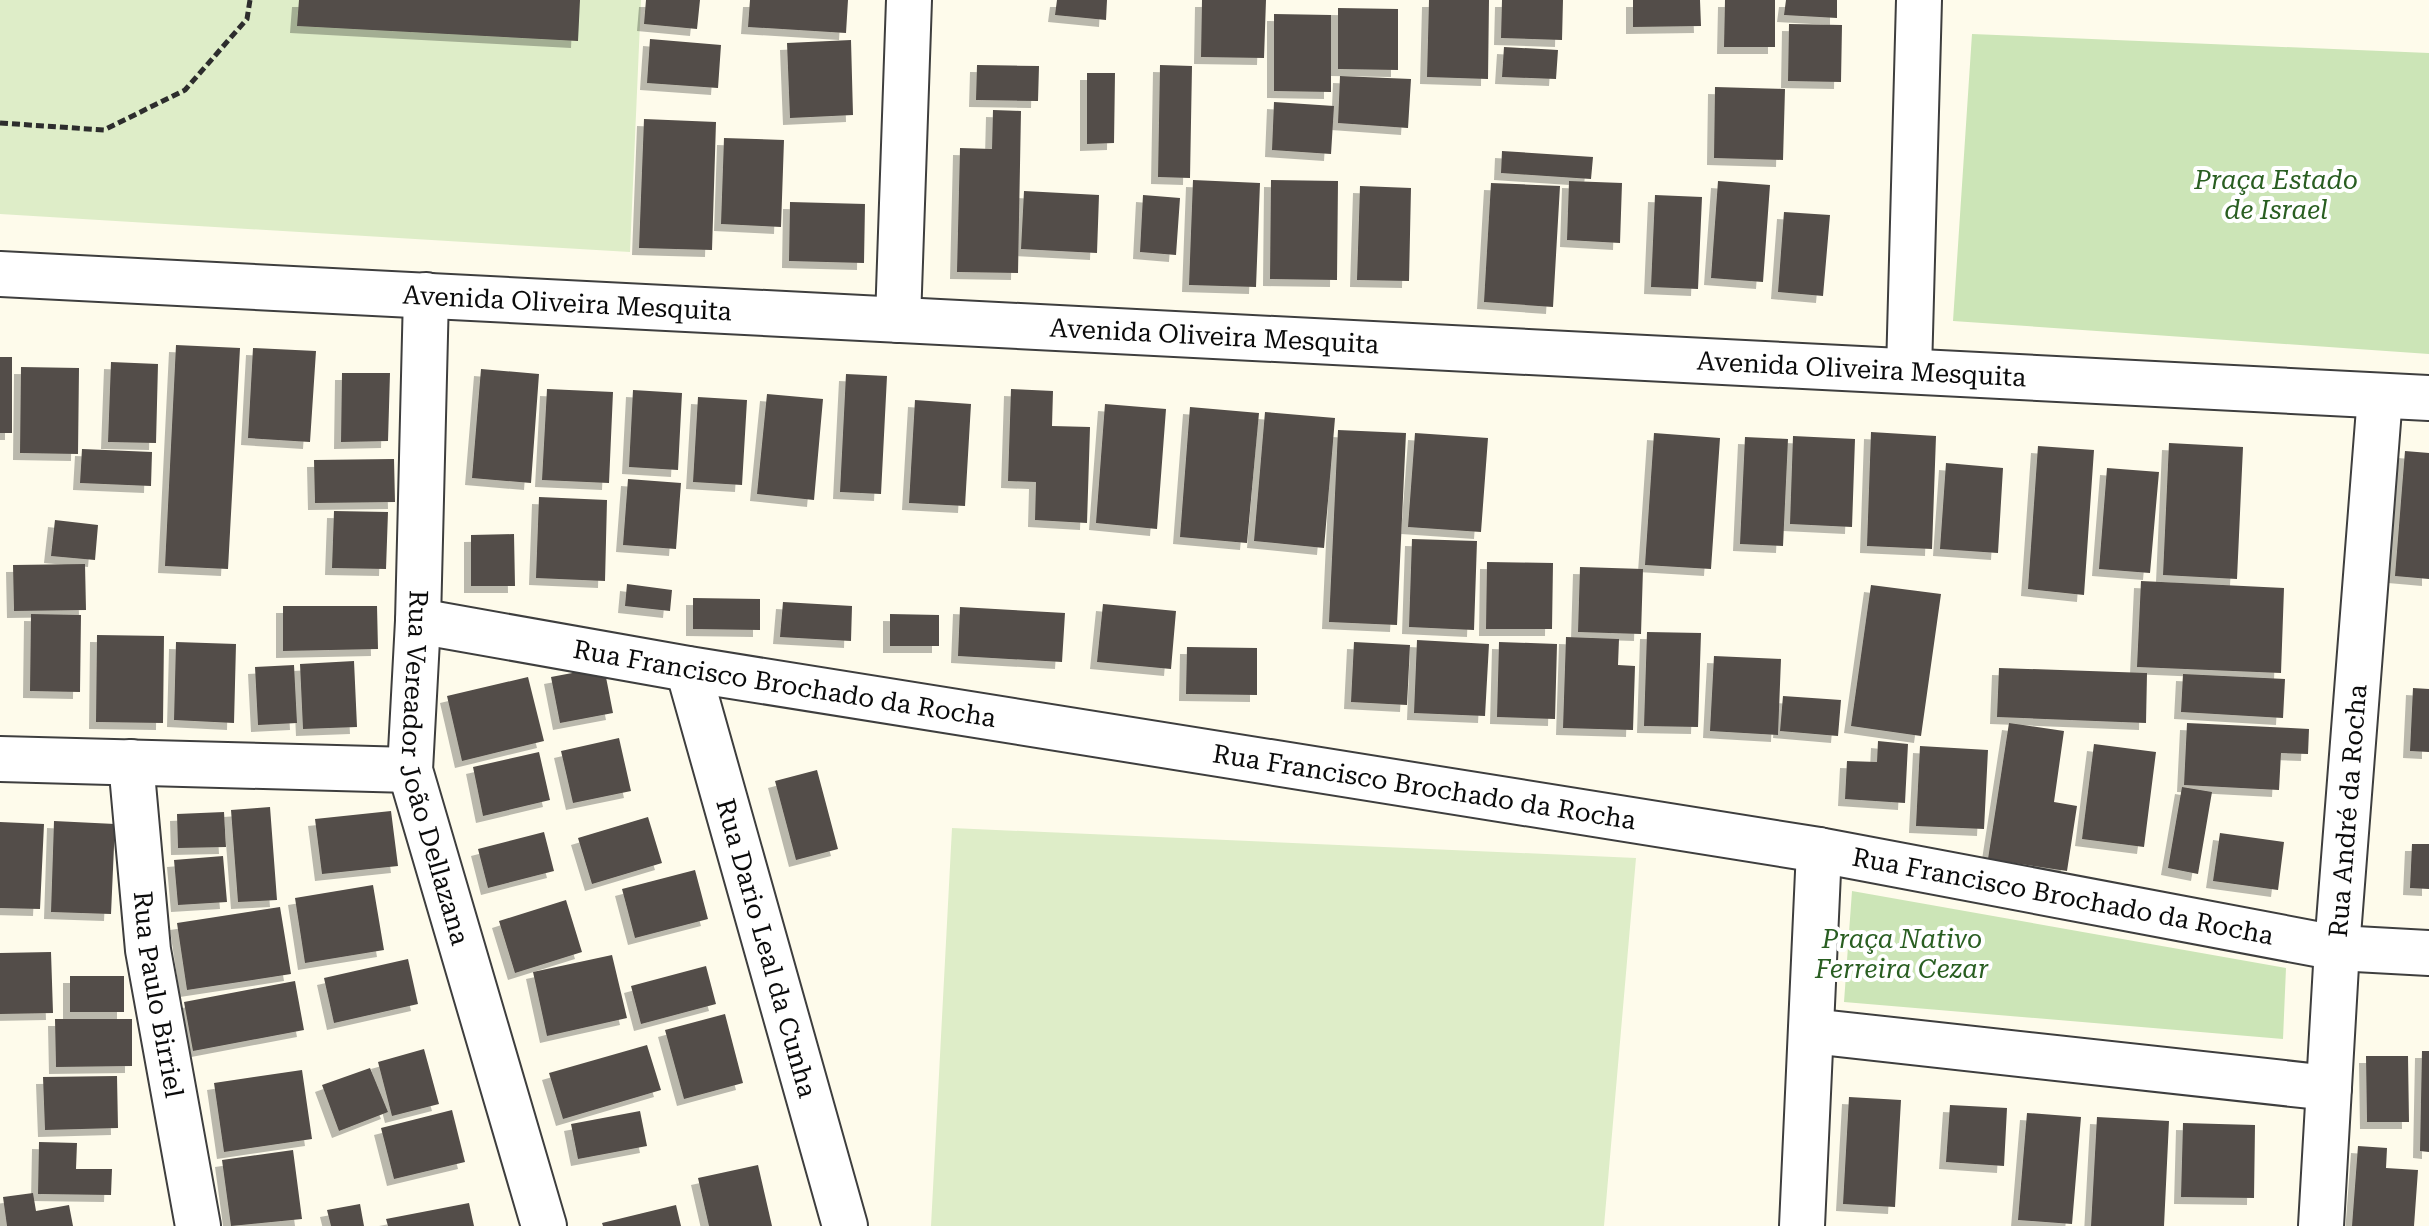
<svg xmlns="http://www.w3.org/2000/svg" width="2429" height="1226" font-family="'Roboto Serif',serif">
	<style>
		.green { fill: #cce5b7 }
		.pitch { fill: #deedc8 }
		.building { fill: #534d48; filter: url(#shadow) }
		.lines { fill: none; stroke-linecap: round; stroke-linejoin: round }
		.minor-casing { stroke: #3e3e3e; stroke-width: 48 }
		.tertiary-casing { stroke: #3e3e3e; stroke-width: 48 }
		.path { stroke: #2d2d2d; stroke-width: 5; stroke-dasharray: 8 4; stroke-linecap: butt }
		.minor { stroke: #fff; stroke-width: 44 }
		.tertiary { stroke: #fff; stroke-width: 44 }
		.labels { text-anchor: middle; stroke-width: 8; stroke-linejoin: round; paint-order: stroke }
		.park-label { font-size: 26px; font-style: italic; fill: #295e21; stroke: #fff }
		.street-label { font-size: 26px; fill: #0b0b0b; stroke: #fff }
	</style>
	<defs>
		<filter id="shadow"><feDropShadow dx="-7" dy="7" stdDeviation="0" flood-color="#0004"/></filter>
	</defs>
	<rect width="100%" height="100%" fill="#fefbeb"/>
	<path class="green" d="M1972 34 2429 53V354L1953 321Z
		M1852 891 2286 968 2283 1039 1844 1002Z"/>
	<path class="pitch" d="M0 0H641L630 252 0 214Z
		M952 828 1636 858 1604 1226H931Z"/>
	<path class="building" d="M299 0H580L578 41 297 26Z
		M646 0H700L697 29 644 24Z
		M750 0H848L846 33 748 27Z
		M1057 0H1107L1106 20 1055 15Z
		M1202 0H1266L1264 58 1201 57Z
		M1429 0H1489L1488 79 1427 77Z
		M1502 0H1563L1562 40 1501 38Z
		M1633 0H1700L1701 26 1633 27Z
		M1725 0H1775V47H1724Z
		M1786 0H1837V18L1784 15Z
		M1338 8 1398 9V70L1338 69Z
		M1274 14 1331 15V92L1274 91Z
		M1789 24 1842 25 1841 82 1788 81Z
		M650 39 721 45 718 88 647 83Z
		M851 40 853 115 790 118 787 43Z
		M1504 47 1558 50 1556 79 1502 77Z
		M977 65 1039 66 1038 101 976 100Z
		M1160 65 1192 66 1190 178 1158 177Z
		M1087 73H1115L1114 143 1087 144Z
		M1340 76 1411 79 1408 128 1338 123Z
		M1715 87 1785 89 1783 160 1714 158Z
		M1274 102 1334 106 1331 154 1272 150Z
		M993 110 1021 111 1018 273 957 272 960 148 992 149Z
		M644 119 716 122 712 250 639 248Z
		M724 138 784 140 781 227 721 224Z
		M1502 151 1593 157 1591 179 1501 173Z
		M1193 180 1260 183 1256 287 1189 285Z
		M1271 180 1338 181 1337 280 1270 279Z
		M1569 181 1622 183 1620 243 1567 240Z
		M1718 181 1770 185 1763 282 1711 278Z
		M1491 183 1560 186 1553 307 1484 302Z
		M1360 186 1411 188 1409 281 1357 280Z
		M1024 191 1099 195 1097 253 1021 249Z
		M1143 195 1180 198 1176 255 1140 252Z
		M1655 195 1702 197 1698 289 1651 287Z
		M790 202 865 204 864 263 789 261Z
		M1784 212 1830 215 1823 296 1778 292Z
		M176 345 240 348 228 569 165 566Z
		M253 348 316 351 310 442 248 438Z
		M0 357H12V433H0Z
		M111 362 158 364 156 443 108 442Z
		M21 367 79 368 78 454 20 453Z
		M481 369 539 374 531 483 472 478Z
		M342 373H390L388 441 341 442Z
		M846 374 887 376 881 494 840 492Z
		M547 389 613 392 609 483 542 480Z
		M1011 389 1053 391 1052 426 1090 427 1087 523 1035 520 1036 482 1008 481Z
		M633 390 682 393 678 470 629 467Z
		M767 394 823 399 814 500 757 494Z
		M698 397 747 400 742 485 693 482Z
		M915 400 971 404 965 506 909 503Z
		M1105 404 1166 409 1157 529 1096 523Z
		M1190 407 1259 413 1247 543 1180 537Z
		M1265 412 1335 418 1324 548 1254 541Z
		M1338 430 1406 433 1397 625 1329 622Z
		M1871 432 1936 436 1932 549 1867 546Z
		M1415 433 1488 438 1481 532 1408 527Z
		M1654 433 1720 438 1711 569 1645 565Z
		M1793 436 1855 439 1852 527 1790 524Z
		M1745 437 1788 439 1783 546 1740 544Z
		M2169 443 2243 447 2237 579 2163 575Z
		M2038 446 2094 450 2084 595 2028 589Z
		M82 449 152 452 151 486 80 483Z
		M2405 451 2429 453V579L2395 576Z
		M394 459 395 502 315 503 314 460Z
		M1946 463 2003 468 1998 553 1940 549Z
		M2107 468 2159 472 2150 573 2099 569Z
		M628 479 681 483 676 549 623 545Z
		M539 497 607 500 605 581 536 578Z
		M334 511 388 512 386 569 332 568Z
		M55 520 98 525 95 560 51 556Z
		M514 534 515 586H471V535Z
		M1412 539 1477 541 1474 630 1409 627Z
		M1487 562 1553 563 1552 629H1486Z
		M85 564 86 610 14 611 13 565Z
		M1580 567 1643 569 1641 634 1578 632Z
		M2141 581 2284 588 2281 673 2137 667Z
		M627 584 672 590 670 611 625 606Z
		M1871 585 1941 594 1921 736 1851 726Z
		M693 598 760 599V630L693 629Z
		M783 602 852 606 851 641 780 637Z
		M1103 604 1176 611 1171 669 1097 662Z
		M283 606H377L378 649 283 651Z
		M960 607 1065 613 1062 662 958 656Z
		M31 614 81 615 80 692 30 691Z
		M890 614 939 615V646H890Z
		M1647 632 1701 633 1698 727 1644 726Z
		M97 635 164 636 163 723 96 722Z
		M1566 637 1619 639 1618 665 1635 666 1633 730 1563 728Z
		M1417 640 1489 644 1485 716 1414 713Z
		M176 642 236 644 234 723 174 720Z
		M1354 642 1410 645 1407 705 1351 702Z
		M1499 642 1557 644 1555 719 1497 717Z
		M1187 647 1257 648V695L1186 694Z
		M1714 656 1781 659 1778 735 1710 731Z
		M354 661 357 727 303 729 300 664Z
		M294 665 297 723 258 725 255 667Z
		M604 667 613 713 560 723 551 677Z
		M1999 668 2147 673 2146 723 1997 717Z
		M2183 674 2285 679 2283 718 2181 712Z
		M528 677 544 741 462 761 447 696Z
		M2413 688 2429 689V752L2410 751Z
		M1783 696 1841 700 1838 736 1780 731Z
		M2009 723 2064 731 2054 802 2077 806 2067 871 1988 859Z
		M2187 723 2309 729 2308 754 2281 753 2279 790 2184 785Z
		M619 738 631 791 573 803 561 751Z
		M1878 741 1908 744 1905 803 1845 799 1847 761 1877 762Z
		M2094 744 2156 752 2144 847 2082 839Z
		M1920 746 1988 750 1984 829 1916 826Z
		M539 752 550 800 483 816 473 767Z
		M817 770 838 849 796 860 775 781Z
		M2182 787 2212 792 2198 874 2168 868Z
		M270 807 277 900 238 902 231 810Z
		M391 811 398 866 322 874 315 819Z
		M224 812 226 847 178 848 177 814Z
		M648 817 662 863 592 884 578 838Z
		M54 821 115 824 111 914 51 912Z
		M0 822 44 824 40 909 0 908Z
		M544 832 554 871 488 888 478 849Z
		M2220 833 2284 842 2278 890 2213 881Z
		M2412 844H2429V889L2410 888Z
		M223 856 227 902 178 905 174 860Z
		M695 870 708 919 635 938 622 889Z
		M373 885 384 950 305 963 295 898Z
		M566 900 582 952 515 973 499 921Z
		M280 907 291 974 187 990 177 923Z
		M51 952 53 1013 0 1014V953Z
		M612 955 627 1018 547 1036 533 972Z
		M408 959 418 1004 334 1023 324 978Z
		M706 966 716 1004 641 1024 631 986Z
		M70 976H124V1012H70Z
		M295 981 304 1030 193 1051 184 1002Z
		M725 1014 743 1083 684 1099 665 1030Z
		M55 1019H132V1066L56 1067Z
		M647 1045 661 1090 563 1119 549 1073Z
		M424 1049 439 1104 392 1116 378 1062Z
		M2422 1051H2429V1152L2420 1151Z
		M2366 1056H2408L2409 1122H2367Z
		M370 1068 388 1112 339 1131 322 1085Z
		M302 1070 312 1139 224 1152 214 1083Z
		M117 1076 118 1128 45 1130 43 1077Z
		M1849 1097 1901 1100 1895 1207 1843 1204Z
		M1950 1105 2007 1108 2004 1166 1946 1162Z
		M452 1110 465 1162 394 1179 381 1128Z
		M640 1111 647 1146 578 1159 571 1124Z
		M2027 1113 2081 1117 2072 1224 2018 1220Z
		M2097 1117 2169 1121 2164 1226H2091Z
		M2183 1123 2255 1125 2254 1198 2181 1197Z
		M39 1142 77 1143 76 1169H112L111 1195 38 1194Z
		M2358 1146 2387 1148 2386 1168 2418 1170 2414 1226H2352Z
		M293 1150 302 1219 231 1226 222 1160Z
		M758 1165 772 1226H709L698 1178Z
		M33 1193 36 1211 69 1205 73 1226H7L3 1197Z
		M469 1203 474 1226H388L386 1219Z
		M360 1204 364 1226H331L327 1210Z
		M676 1205 681 1226H603L602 1223Z"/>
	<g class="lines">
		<defs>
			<g id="minor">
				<path id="s1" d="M426 295 418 621 410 770 544 1226"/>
				<path d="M898 320 909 0"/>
				<path d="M1909 371 1919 0"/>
				<path id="s2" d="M418 621 688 669 1819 850 2337 948 2429 953"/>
				<path id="s3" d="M688 669 845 1226"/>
				<path d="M0 759 410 770"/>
				<path id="s4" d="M131 762 148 950 198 1226"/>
				<path d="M1811 1031 2329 1088"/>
				<path d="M1802 1226 1819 850"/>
				<path id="s5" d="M2321 1226 2337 948 2380 396"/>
			</g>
			<g id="tertiary">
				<path id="s6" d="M0 274 2429 398"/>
			</g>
		</defs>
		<use href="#minor" class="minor-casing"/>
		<use href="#tertiary" class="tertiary-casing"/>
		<path class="path" d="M0 123 104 130 185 90 247 19 250 0"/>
		<use href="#minor" class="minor"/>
		<use href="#tertiary" class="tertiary"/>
	</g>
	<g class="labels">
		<g class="park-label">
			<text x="2276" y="189">Praça Estado<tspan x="2276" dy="30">de Israel</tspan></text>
			<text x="1902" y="948">Praça Nativo<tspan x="1902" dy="30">Ferreira Cezar</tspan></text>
		</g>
		<g class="street-label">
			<text dy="9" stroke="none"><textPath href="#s6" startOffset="568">Avenida Oliveira Mesquita</textPath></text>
			<text dy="9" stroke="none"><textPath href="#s6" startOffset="1216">Avenida Oliveira Mesquita</textPath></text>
			<text dy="9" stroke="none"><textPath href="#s6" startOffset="1864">Avenida Oliveira Mesquita</textPath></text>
			<text dy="9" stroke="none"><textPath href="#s2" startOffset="372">Rua Francisco Brochado da Rocha</textPath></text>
			<text dy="9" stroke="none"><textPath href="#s1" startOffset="476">Rua Vereador João Dellazana</textPath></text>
			<text dy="9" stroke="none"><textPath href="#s2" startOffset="1020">Rua Francisco Brochado da Rocha</textPath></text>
			<text dy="9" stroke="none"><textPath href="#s5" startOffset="416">Rua André da Rocha</textPath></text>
			<text dy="9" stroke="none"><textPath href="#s2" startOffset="1668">Rua Francisco Brochado da Rocha</textPath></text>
			<text dy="9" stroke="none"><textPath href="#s3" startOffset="290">Rua Dario Leal da Cunha</textPath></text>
			<text dy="9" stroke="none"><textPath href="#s4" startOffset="234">Rua Paulo Birriel</textPath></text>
		</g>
	</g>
</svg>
